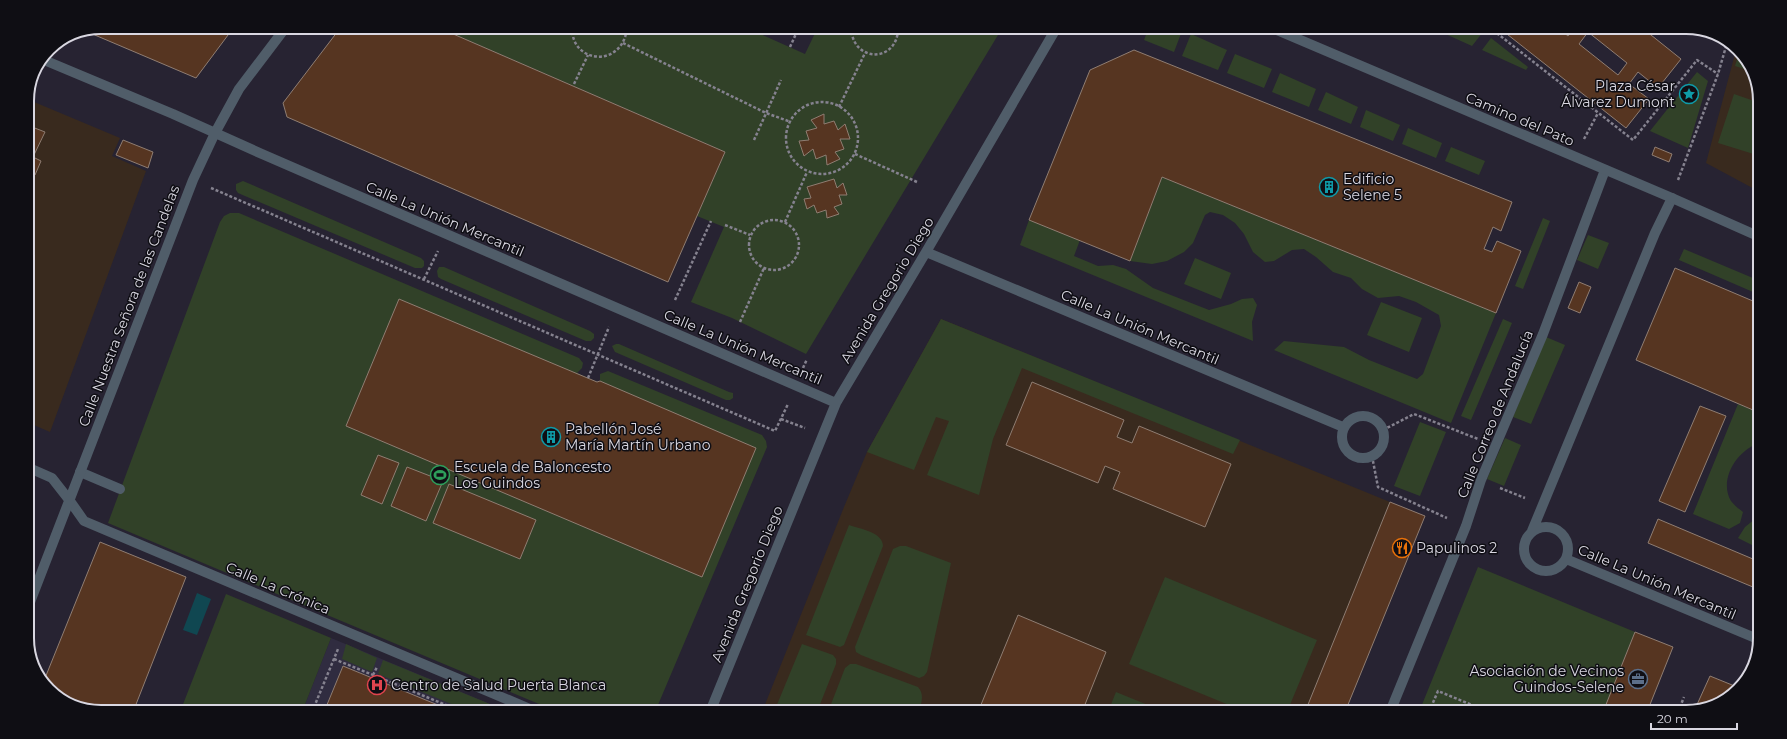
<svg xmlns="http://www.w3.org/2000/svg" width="1787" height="739" font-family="Montserrat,sans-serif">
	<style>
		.built { fill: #302c40 }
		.education { fill: #392a1e }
		.green { fill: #314128 }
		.water { fill: #104751 }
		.building { fill: #563521; stroke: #8f7d72; fill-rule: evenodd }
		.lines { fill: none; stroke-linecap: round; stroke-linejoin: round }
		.path { stroke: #85828f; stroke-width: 2.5; stroke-dasharray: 3 2; stroke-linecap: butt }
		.service { stroke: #505d69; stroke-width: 10 }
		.pedestrian { stroke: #505d69; stroke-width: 10 }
		.minor { stroke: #505d69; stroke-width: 10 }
		.tertiary { stroke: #505d69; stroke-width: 10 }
		.labels { text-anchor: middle; stroke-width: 3; stroke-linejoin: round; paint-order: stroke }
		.poi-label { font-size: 14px; fill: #d9d7e1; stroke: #0f0e14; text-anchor: start }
		.street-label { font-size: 14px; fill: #d9d7e1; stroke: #0f0e14 }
		.rim { fill: none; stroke: #d9d7e1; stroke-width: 2 }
	</style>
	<rect width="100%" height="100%" fill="#272332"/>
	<path class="built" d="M331 638 502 709 505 712H302Z"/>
	<path class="education" d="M1736 50 1747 60 1760 96V192L1706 163Z
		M27 99 120 138 112 156 146 171 50 432 27 422Z
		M941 319 1390 502 1305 712H762L844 507 867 452Z"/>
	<path class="green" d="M437 27H745L805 54 818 27H993L998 35 806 354 732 318 691 302 724 227 697 216 725 152Z
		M1149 27H1174L1182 31 1174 52 1144 40Z
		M1430 27H1477L1483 32 1472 46Z
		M1191 34 1227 50 1218 70 1182 56Z
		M1491 38 1528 67 1526 70 1482 50Z
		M1739 53 1747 60 1751 71 1735 66Z
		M1235 54 1272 69 1264 88 1227 73Z
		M1697 72 1708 81 1688 148 1650 131Z
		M1280 73 1316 89 1309 107 1272 92Z
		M1326 92 1358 107 1351 124 1318 110Z
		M1734 94 1760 103V156L1718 143Z
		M1366 110 1400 125 1393 141 1360 127Z
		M1408 128 1442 143 1436 158 1402 144Z
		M1451 147 1485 161 1479 175 1445 161Z
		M1162 177 1496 313 1451 423 1274 350 1284 341 1344 347 1369 360 1417 379 1423 374 1441 326 1439 315 1416 302 1399 296 1378 298 1362 289 1351 278 1333 272 1316 257 1304 249 1292 250 1274 261 1265 262 1253 252 1244 234 1235 223 1223 215 1210 212 1205 215 1193 243 1184 252 1167 261 1152 264 1130 261Z
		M243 181 421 258 424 261V266L422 268H415L238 193 236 190V184Z
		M230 213H239L579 358 583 363 582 368 577 373 597 382 600 381V374L608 371 762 435 766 441 767 447 655 712H558L108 523 220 222 224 216Z
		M1543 218 1550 221 1523 289 1515 286Z
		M1029 220 1080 240 1074 256 1098 266 1113 265 1126 269 1153 288 1209 310 1231 304 1242 299 1253 298 1257 305 1252 322 1253 341 1020 245Z
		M1588 235 1609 243 1598 269 1577 260Z
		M1684 249 1760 281V295L1679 260Z
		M1195 258 1231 273 1221 299 1184 284Z
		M439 267H444L590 331 594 334V338L591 341H586L441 279 438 277 437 271Z
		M1381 302 1422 318 1409 352 1367 335Z
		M941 319 1240 440 1233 454 1022 368 993 439 979 495 927 475 949 421 936 417 914 470 867 452Z
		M1503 319 1512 323 1471 420 1461 416Z
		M1546 337 1565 345 1531 424 1513 417Z
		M616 344H619L729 392 733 393V398L730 400H726L615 352 612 346Z
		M1738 404 1760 413V443C1738 449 1718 479 1731 501 1734 505 1739 509 1743 512L1740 523 1729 529 1693 514Z
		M1420 422 1446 432 1420 496 1394 486Z
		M1505 438 1521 445 1504 486 1487 479Z
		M1760 515V549L1738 538 1745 527Z
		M849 525C860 529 883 532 883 546L844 645 840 647 806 635Z
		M900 546H906L951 563 927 672 924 676 919 678 861 655 856 652 855 647 893 549Z
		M1478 567 1635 632 1603 712H1419Z
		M1165 577 1317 640 1287 712H1246L1129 664Z
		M226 594 331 638 302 712H180Z
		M346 644 377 658 372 672 342 659Z
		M802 644 833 655 836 659V664L817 712H774Z
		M383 660 502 709 501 712H471L378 674Z
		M850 664H856L918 687C925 695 921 703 919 712H828L845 668Z
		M1116 692 1165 712H1108Z"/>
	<path class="water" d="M197 593 211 599 197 635 183 630Z"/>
	<path class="building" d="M101 27H234L196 78 83 30Z
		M341 27H437L725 152 668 282 287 117 283 103Z
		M758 27H775L773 34Z
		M1498 27H1557L1568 36 1575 27H1641L1681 59 1658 88 1638 72 1629 84 1649 99 1626 128ZM1588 32 1627 63 1618 75 1579 44Z
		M1134 50 1512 202 1501 231 1493 227 1484 249 1492 252 1497 241 1521 251 1496 313 1162 177 1130 261 1029 220 1090 70Z
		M824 114V124L834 121 838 130 845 124 850 139H840L844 149 835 152 840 159 827 165 826 155 816 159 813 149 804 156 799 141 809 140 806 131 817 128 811 120Z
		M27 125 45 132 33 157 41 161 35 175 27 172Z
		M123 140 153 152 148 168 116 155Z
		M1655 147 1672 154 1669 162 1652 155Z
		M834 179 837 188 843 183 847 195H839L842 204 834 207 839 214 827 218 826 210 817 213 814 205 807 209 804 199 811 198 807 187Z
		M1675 268 1760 304V413L1636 360Z
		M1579 282 1591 287 1580 313 1568 308Z
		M399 299 597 382 600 381 756 448 702 577 346 426Z
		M1032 382 1124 420 1117 437 1132 443 1139 426 1231 464 1205 527 1113 489 1120 472 1105 466 1098 483 1006 445Z
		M1700 406 1726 416 1685 512 1659 501Z
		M378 455 399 463 382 504 361 495Z
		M407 467 443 481 426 521 391 506Z
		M449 484 536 520 520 559 433 523Z
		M1390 502 1425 516 1345 712H1305Z
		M1658 519 1760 562V590L1648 543Z
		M100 542 186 577 133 712H101L73 706 43 683Z
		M1018 615 1106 652 1082 712H978Z
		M1635 632 1673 647 1647 712H1603Z
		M343 666 455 712H324Z
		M1710 676 1737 687 1727 699 1695 709Z"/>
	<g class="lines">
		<path class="path" d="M572 27C571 65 624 68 627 27
			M851 27C852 64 899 63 898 27
			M1489 27 1633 140 1697 60 1718 74
			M623 43 766 113 791 122
			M790 47 799 27
			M574 84 588 55
			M786 138a36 36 0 1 1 72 0a36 36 0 1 1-72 0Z
			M839 107 865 53
			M1584 139 1598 113
			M754 140 781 80
			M855 154 917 182
			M1678 180 1718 74 1727 43
			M211 188 775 431 788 404
			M749 245a25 25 0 1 1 50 0a25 25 0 1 1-50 0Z
			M785 222 807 172
			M725 225 750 235
			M424 279 438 251
			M675 300 711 221
			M740 322 764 268
			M803 368 807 359
			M588 378 609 327
			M781 419 805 428
			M1383 430 1414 414 1478 439
			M1372 456 1378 487 1447 518
			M1500 488 1525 498
			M334 659 463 712
			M373 675 377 667
			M312 712 338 649
			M1429 712 1438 691 1489 712
			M1678 712 1684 697"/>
		<path class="service" d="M80 472 120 489"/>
		<path class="pedestrian" d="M70 501 84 521 537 712
			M1390 712 1466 526 1481 480 1543 334 1605 170"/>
		<path class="minor" d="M44 60 173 114 262 154 836 403
			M926 252 1343 427
			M1342 437a21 21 0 1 1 42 0a21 21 0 1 1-42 0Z
			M27 467 52 478 70 501
			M1524 549a22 22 0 1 1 44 0a22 22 0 1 1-44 0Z
			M1532 531 1655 233 1672 198
			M1566 559 1760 640
			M27 610 193 180 215 133 239 89 286 27
			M710 712 836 403 926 252 1057 27"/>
		<path class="tertiary" d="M1270 27 1672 198 1760 237"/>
	</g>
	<defs>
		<symbol id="sight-ring" viewBox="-11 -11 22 22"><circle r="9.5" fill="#0f0e14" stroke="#0f9aa8" stroke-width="1.5"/><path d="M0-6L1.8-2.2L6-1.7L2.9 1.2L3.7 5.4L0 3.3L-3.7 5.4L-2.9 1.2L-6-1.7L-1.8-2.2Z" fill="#0f9aa8"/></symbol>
		<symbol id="building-ring" viewBox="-11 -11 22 22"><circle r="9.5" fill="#0f0e14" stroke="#0f9aa8" stroke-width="1.5"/><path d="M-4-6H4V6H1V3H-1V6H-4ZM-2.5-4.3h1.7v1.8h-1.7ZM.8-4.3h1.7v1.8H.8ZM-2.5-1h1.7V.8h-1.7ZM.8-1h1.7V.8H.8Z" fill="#0f9aa8"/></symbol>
		<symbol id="stadium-ring" viewBox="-11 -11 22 22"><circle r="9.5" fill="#0f0e14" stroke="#2e9e5b" stroke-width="1.5"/><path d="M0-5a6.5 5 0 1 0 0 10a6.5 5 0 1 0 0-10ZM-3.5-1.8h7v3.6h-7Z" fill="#2e9e5b"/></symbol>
		<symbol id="restaurant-ring" viewBox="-11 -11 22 22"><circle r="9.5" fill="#0f0e14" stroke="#e8710a" stroke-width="1.5"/><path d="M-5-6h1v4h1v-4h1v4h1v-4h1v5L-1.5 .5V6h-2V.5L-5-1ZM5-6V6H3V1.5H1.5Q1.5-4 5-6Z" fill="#e8710a"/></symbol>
		<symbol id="office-ring" viewBox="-11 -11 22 22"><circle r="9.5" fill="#0f0e14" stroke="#5c6f8a" stroke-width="1.5"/><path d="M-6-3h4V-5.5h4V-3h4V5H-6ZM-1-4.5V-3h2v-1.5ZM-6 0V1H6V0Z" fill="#5c6f8a"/></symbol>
		<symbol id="hospital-ring" viewBox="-11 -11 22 22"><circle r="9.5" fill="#0f0e14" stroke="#e0444e" stroke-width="1.5"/><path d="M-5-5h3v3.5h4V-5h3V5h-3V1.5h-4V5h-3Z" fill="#e0444e"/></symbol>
	</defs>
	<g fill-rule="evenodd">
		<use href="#sight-ring" x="1678" y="83" width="22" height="22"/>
		<use href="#building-ring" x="1318" y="176" width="22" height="22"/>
		<use href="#building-ring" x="540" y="426" width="22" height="22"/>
		<use href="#stadium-ring" x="429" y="464" width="22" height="22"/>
		<use href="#restaurant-ring" x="1391" y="537" width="22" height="22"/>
		<use href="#office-ring" x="1627" y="668" width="22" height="22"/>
		<use href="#hospital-ring" x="366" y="674" width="22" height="22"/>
	</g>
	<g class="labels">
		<g class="poi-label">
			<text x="1675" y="91" text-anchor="end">Plaza César<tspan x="1675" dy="16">Álvarez Dumont</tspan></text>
			<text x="1343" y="184">Edificio<tspan x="1343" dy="16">Selene 5</tspan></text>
			<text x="565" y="434">Pabellón José<tspan x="565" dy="16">María Martín Urbano</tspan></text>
			<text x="454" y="472">Escuela de Baloncesto<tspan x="454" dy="16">Los Guindos</tspan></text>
			<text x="1416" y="553">Papulinos 2</text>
			<text x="1624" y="676" text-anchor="end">Asociación de Vecinos<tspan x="1624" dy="16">Guindos-Selene</tspan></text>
			<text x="391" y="690">Centro de Salud Puerta Blanca</text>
		</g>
		<g class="street-label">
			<text transform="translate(1520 119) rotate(23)" y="5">Camino del Pato</text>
			<text transform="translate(445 219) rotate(23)" y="5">Calle La Unión Mercantil</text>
			<text transform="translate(887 290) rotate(-59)" y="5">Avenida Gregorio Diego</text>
			<text transform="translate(129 306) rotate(-69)" y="5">Calle Nuestra Señora de las Candelas</text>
			<text transform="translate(1140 327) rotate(23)" y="5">Calle La Unión Mercantil</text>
			<text transform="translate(743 347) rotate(23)" y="5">Calle La Unión Mercantil</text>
			<text transform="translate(1495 414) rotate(-68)" y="5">Calle Correo de Andalucía</text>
			<text transform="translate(1657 582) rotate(23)" y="5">Calle La Unión Mercantil</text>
			<text transform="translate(747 584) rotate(-68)" y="5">Avenida Gregorio Diego</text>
			<text transform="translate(278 588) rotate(23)" y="5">Calle La Crónica</text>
		</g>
	</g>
	<path d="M0 0H1787V739H0ZM101 34H1686A67 67 0 0 1 1753 101V638A67 67 0 0 1 1686 705H101A67 67 0 0 1 34 638V101A67 67 0 0 1 101 34Z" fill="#0f0e14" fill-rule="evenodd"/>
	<path class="rim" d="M101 34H1686A67 67 0 0 1 1753 101V638A67 67 0 0 1 1686 705H101A67 67 0 0 1 34 638V101A67 67 0 0 1 101 34Z"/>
	<path d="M1651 723v6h86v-6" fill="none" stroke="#d9d7e1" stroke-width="2"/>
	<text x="1657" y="723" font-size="12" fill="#d9d7e1" stroke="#0f0e14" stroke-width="3" paint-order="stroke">20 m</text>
</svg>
